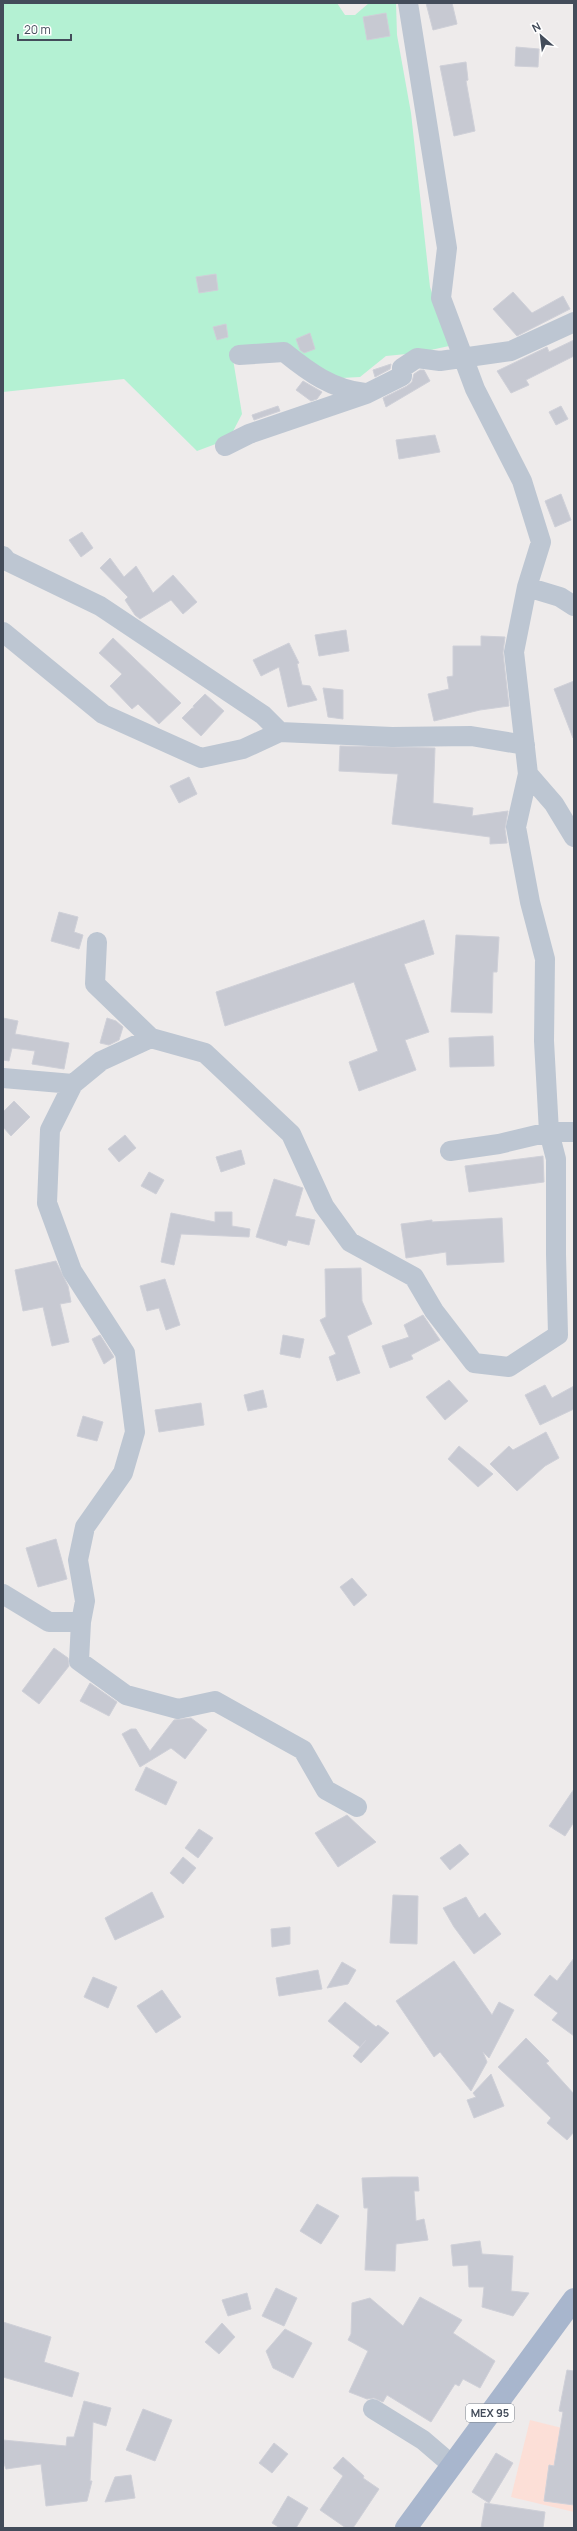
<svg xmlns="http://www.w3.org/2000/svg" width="577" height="2531" font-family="Manrope,sans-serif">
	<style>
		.medical { fill: #fcdfd7 }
		.green { fill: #b4f1d3 }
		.building { fill: #c7c9d2; stroke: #cfd0d8 }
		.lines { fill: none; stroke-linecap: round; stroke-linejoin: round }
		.minor { stroke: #bdc6d2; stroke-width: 20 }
		.primary { stroke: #a8b6cd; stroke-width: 22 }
		.labels { text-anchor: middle; stroke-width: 4; stroke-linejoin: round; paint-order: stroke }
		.shield { fill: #fff; stroke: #7b828c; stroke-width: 1 }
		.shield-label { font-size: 11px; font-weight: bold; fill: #434c5a }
	</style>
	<rect width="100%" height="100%" fill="#eeebeb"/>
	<path class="medical" d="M530 2420 574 2431V2512L511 2497Z"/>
	<path class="green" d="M3 3H337L345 15H355L369 3H396L397 35 411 113 430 287 449 346 417 353 386 356 360 377 341 378 308 365 284 342 261 350 232 353 242 414 229 439 197 451 124 379 3 392Z"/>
	<path class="building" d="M426 3H452L457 24 433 30Z
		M386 13 390 36 367 40 363 17Z
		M516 47 539 49 538 67 515 66Z
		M466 62 468 80 466 81 475 131 454 136 440 66Z
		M216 274 218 290 199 293 196 277Z
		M513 292 532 313 563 296 570 309 517 336 493 309Z
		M226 324 228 337 217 340 213 327Z
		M310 333 315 349 304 353 300 350 296 339Z
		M574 340V356L526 380 529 385 511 393 497 371 547 347 549 352Z
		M391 364 390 369 375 377 373 370Z
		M420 370H424L430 381 386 407 383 398 407 386 412 382 414 374Z
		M303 381 322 392 317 399 311 401 296 390Z
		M278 406 280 411 254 420 252 415Z
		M561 406 568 419 556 425 549 412Z
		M435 435 440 452 399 459 396 440Z
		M561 494 571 520 555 527 545 501Z
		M82 532 93 548 81 557 69 540Z
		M110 558 124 577 136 566 153 593 173 575 197 602 183 614 171 600 140 619 135 615 125 600 128 597 100 568Z
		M346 630 349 651 319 656 315 635Z
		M481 636 505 637 503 653 509 706 480 710 434 721 428 694 449 689 447 677 453 676V646H481Z
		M113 638 181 703 159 724 138 704 132 709 110 686 122 674 99 653Z
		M289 643 299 663 297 664 302 685 310 686 317 700 288 707 279 667 261 676 253 660Z
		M574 681V738H573L554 689Z
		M323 688 343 690V719L328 717Z
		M205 694 224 711 201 736 182 718 192 708H194L193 706Z
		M340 746 435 748 433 803 473 808 472 816 508 811 505 829 507 843 490 844V837L392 824 398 774 339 771Z
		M189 777 197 794 179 803 170 786Z
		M59 912 78 917 74 932 83 935 79 949 51 941Z
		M424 920 434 954 404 964 429 1032 405 1040 416 1070 359 1091 349 1062 378 1051 354 982 225 1026 216 992Z
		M456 935 499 937 497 972H493L492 1013 451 1012Z
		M3 1018 18 1021 15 1034 69 1043 64 1069 32 1064 35 1051 12 1048 9 1061 3 1060Z
		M107 1018 116 1021 123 1027 119 1040 109 1045 100 1043Z
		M493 1036 494 1066 450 1067 449 1038Z
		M14 1101 30 1117 11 1136 3 1127V1112Z
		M125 1135 136 1148 119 1162 108 1149Z
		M241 1150 245 1164 221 1172 216 1157Z
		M543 1156 544 1182 469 1192 465 1166Z
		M149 1172 164 1180 156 1194 141 1186Z
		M274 1179 303 1188 295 1216 315 1220 309 1245 288 1240 286 1246 256 1237Z
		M215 1212H232V1226L250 1229 249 1237 181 1234 174 1265 161 1262 171 1213 215 1222Z
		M502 1218 504 1262 447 1265 446 1252 406 1258 401 1224 432 1220V1222Z
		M56 1261 68 1286 71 1302 60 1304 69 1342 52 1346 43 1307 23 1311 15 1270Z
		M361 1268 362 1301 372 1324 347 1336 360 1373 337 1381 329 1357 336 1354 320 1320 326 1317 325 1269Z
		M165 1279 180 1325 166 1330 159 1308 147 1311 140 1286Z
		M423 1315 440 1340 411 1355 413 1359 390 1368 382 1346 409 1337 404 1325Z
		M100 1335 114 1357 104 1364 92 1339Z
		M283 1335 304 1339 300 1358 280 1354Z
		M449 1380 468 1401 445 1420 426 1397Z
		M545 1385 552 1398 574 1386V1409L540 1425 525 1395Z
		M263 1390 267 1407 248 1411 244 1395Z
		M201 1403 204 1425 159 1432 155 1410Z
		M83 1416 103 1422 97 1441 77 1436Z
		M546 1432 559 1458 545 1466 517 1491 490 1464 509 1446 513 1450Z
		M459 1446 493 1474 478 1487 448 1459Z
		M56 1539 67 1579 38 1587 26 1548Z
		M352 1578 367 1595 354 1606 340 1587Z
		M54 1648 68 1658 69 1666 39 1704 22 1691Z
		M90 1683 117 1702 109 1716 80 1701Z
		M191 1718 207 1730 185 1759 171 1748 140 1767 122 1734 131 1729H136L150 1751 174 1720Z
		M146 1767 177 1782 166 1805 135 1790Z
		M574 1789V1822L565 1836 549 1826Z
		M347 1815 376 1842 338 1867 315 1833Z
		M199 1829 213 1838 198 1858 185 1848Z
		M460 1844 469 1854 450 1870 440 1858Z
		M183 1857 196 1868 183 1884 170 1873Z
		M152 1892 164 1917 115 1940 105 1918Z
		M393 1895 418 1896 417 1944 390 1943Z
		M466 1897 479 1918 485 1913 501 1934 474 1954 454 1927 443 1908Z
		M290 1927V1944L272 1947 271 1929Z
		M574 1958V2036L552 2020 558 2013 534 1995 550 1975 557 1981Z
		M454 1961 492 2015 499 2002 514 2010 489 2058 483 2052 487 2062 471 2091 440 2052 434 2057 396 2001Z
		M342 1962 356 1970 348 1984 327 1988Z
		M318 1970 322 1989 279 1996 276 1978Z
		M93 1977 117 1987 108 2008 84 1997Z
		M162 1990 181 2017 156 2033 137 2006Z
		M345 2002 376 2027 378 2025 389 2033 361 2063 353 2056 366 2040 360 2047 328 2021Z
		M526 2038 549 2061 546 2063 574 2094V2132L567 2140 547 2123 551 2118 498 2067Z
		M491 2074 504 2106 474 2118 467 2100 476 2097 473 2093Z
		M392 2177H418L419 2191H414L416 2221 424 2219 428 2240 396 2244 395 2271 365 2270 368 2208H364L362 2178Z
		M317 2204 339 2216 321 2244 300 2231Z
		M480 2241 482 2254 513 2256 511 2291 529 2293 513 2316 482 2307 484 2287H469L468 2265 453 2266 451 2245Z
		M276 2288 297 2298 284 2326 262 2316Z
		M247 2293 251 2309 228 2316 222 2300Z
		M420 2297 462 2320 453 2333 495 2361 480 2388 463 2379 459 2386 455 2384 431 2422 387 2395 383 2402 374 2398 367 2399 349 2392 368 2351 348 2340 351 2334 352 2303 370 2298 403 2326Z
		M3 2322 51 2337 44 2362 79 2373 72 2397 3 2377Z
		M222 2323 235 2337 219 2354 205 2342Z
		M285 2329 312 2343 293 2378 273 2368 266 2351Z
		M567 2370 574 2371V2505L544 2501 549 2465 554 2466 563 2412 559 2411Z
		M84 2401 111 2408 106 2426 93 2422 90 2481H92L87 2501 46 2506 41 2464 6 2469 3 2461V2440L66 2446 67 2437H74Z
		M143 2409 172 2420 155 2461 126 2450Z
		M274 2443 288 2454 272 2473 259 2463Z
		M496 2453 513 2463 489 2503 472 2492Z
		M343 2457 364 2476 363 2478 379 2489 353 2528H346L320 2510 343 2476 333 2468Z
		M131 2475 135 2498 105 2502 115 2477Z
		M288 2496 308 2508 296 2528H280L272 2523Z
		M485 2503 545 2512 543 2528H481Z"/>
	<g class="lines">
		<path class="minor" d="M239 355 284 352C310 373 332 389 365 393
			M225 446 249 434 366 394 402 376V368L417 358 440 361 511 351 574 322
			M3 556 7 561 100 606 263 715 280 732 392 737 471 736 525 745
			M527 587 560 597 574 606
			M3 632 103 714 201 758 243 749 280 732
			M528 774 554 804 574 837
			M97 942 95 984 151 1038
			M3 1078 73 1084
			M450 1151 499 1144 549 1132H574
			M3 1594 49 1622H81L85 1601 78 1560 85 1527 123 1473 135 1432 125 1353 72 1271 47 1203 50 1130 73 1084 101 1061 151 1038 205 1053 291 1134 324 1206 350 1242 414 1277 434 1311 474 1363 509 1367 558 1335 556 1254V1159L549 1132 544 1041 545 959 530 902 516 827 528 774 514 652 527 587 541 542 522 481 475 389 441 298 447 248 408 3
			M81 1622 79 1661 126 1695 178 1709 215 1701 303 1750 326 1790 357 1807
			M373 2409 423 2440 451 2464"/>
		<path class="primary" d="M406 2528 574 2299"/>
	</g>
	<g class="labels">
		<rect class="shield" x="466" y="2404" width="48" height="18" rx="3"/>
		<g class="shield-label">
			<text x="490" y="2417">MEX 95</text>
		</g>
	</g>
	<rect width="577" height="2531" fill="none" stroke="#434c5a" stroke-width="8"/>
	<g transform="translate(541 36) rotate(332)" stroke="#ffffff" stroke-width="3" paint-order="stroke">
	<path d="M0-3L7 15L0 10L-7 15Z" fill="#434c5a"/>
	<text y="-6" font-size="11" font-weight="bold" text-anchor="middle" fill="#434c5a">N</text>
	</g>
	<path d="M18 34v6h53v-6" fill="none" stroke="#434c5a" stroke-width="2"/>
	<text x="24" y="34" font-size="12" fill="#434c5a" stroke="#ffffff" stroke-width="3" paint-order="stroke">20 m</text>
</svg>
